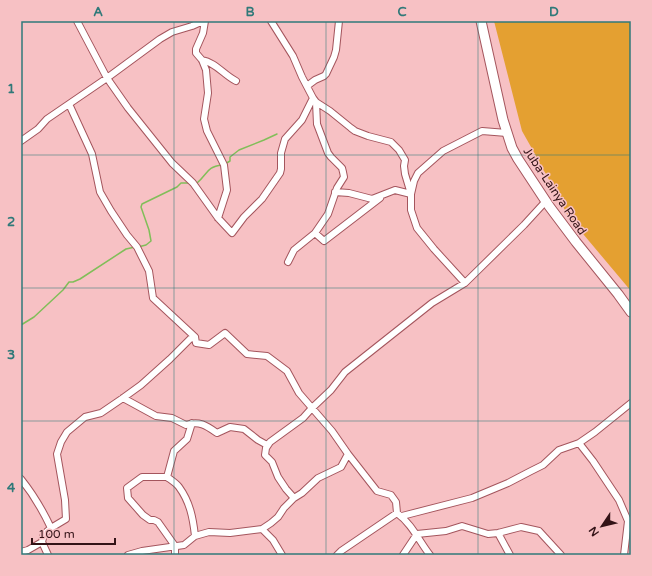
<svg xmlns="http://www.w3.org/2000/svg" width="652" height="576" font-family="'Varela Round',sans-serif">
	<style>
		.green { fill: #e4a031 }
		.lines { fill: none; stroke-linecap: round; stroke-linejoin: round }
		.stream { stroke: #81be59; stroke-width: 1.5 }
		.minor-casing { stroke: #a4555d; stroke-width: 8 }
		.primary-casing { stroke: #a4555d; stroke-width: 11 }
		.minor { stroke: #fff; stroke-width: 6 }
		.primary { stroke: #fff; stroke-width: 9 }
		.grid { fill: none; stroke: #307979; stroke-width: 1; stroke-opacity: 0.55 }
		.labels { text-anchor: middle; stroke-width: 3; stroke-linejoin: round; paint-order: stroke }
		.street-label { font-size: 12px; fill: #331317; stroke: #f7c1c4 }
		.neatline { fill: none; stroke: #307979; stroke-width: 1.5 }
		.grid-label { font-size: 13px; text-anchor: middle; font-weight: bold; fill: #307979 }
	</style>
	<rect width="100%" height="100%" fill="#f7c1c4"/>
	<path class="green" d="M494 21H631V291L568 216 546 174 540 165 535 154 522 131Z"/>
	<g class="lines">
		<path class="stream" d="M225 164 230 161V157L239 150 264 140 277 134
			M196 183H197C208 174 206 167 222 165
			M138 247 146 245 151 241 149 230 141 207 142 204 177 187 181 183H190
			M21 325 34 317 63 290 69 282H73L80 279 126 249 135 247"/>
		<defs>
			<path id="minor" d="M77 21 107 78 128 108 172 163 193 183 218 218 232 233 244 217 262 199 280 173 281 169V153L285 139 302 120 313 98
				M205 21 203 33 196 49V53L202 60 206 70 208 93 204 119 207 131 224 165 227 190 218 218
				M271 21 293 56 302 77 313 98 316 102 330 111 351 128 355 131 368 136 391 142 399 150 405 160 404 166 405 174 411 194V210L417 228 434 249 465 283
				M202 60C215 62 224 75 236 81
				M307 86 315 80 324 76 326 74 334 57 336 50 339 21
				M69 104 92 154 100 192 111 211 127 235 137 247 149 271 153 298 195 337
				M21 141 38 129 47 119 107 78 160 39 172 32 192 26 203 21
				M335 192 349 193 372 199 395 190 411 194 414 181 418 173 443 151 482 131 507 133
				M315 233 324 241 380 198
				M288 262 294 250 315 233 328 214 337 188 344 177 343 172 342 168 331 157 328 153 317 124 316 102
				M123 398 156 416 172 418 186 425C199 420 207 426 217 433L230 427 244 429 258 440 267 445
				M348 454 377 491 391 495 396 502 397 513
				M167 477C171 480 176 483 179 487 190 502 193 518 195 536
				M21 479C33 494 43 511 51 528L44 534 42 542
				M402 516 472 498 508 483 531 471 543 465 559 450 579 443
				M51 528 66 519 65 500 57 454 61 442 67 432 85 417 101 413 123 398 141 385 170 359 190 339 195 337 196 343 209 345 225 333 247 354 267 356 287 371 299 393 312 408 332 431 348 454 341 467 318 478 302 493 294 498
				M262 529 273 540 282 555
				M498 533 510 555
				M21 552 28 550 42 542 48 555
				M128 555 142 551 184 545 195 536 209 532 230 533 262 529 271 523 278 517 284 508 294 498 286 489 278 477 272 462 265 455 266 448 270 442 303 418 312 408 331 390 345 372 432 303 465 283 524 225 546 201
				M175 555V546L158 522 154 520H150L143 515 128 498 127 488 142 477H167L174 451 187 439 192 423
				M337 555 341 551 397 513C412 524 419 541 430 555
				M403 555 417 534 446 531 462 526 488 534 498 533 521 527 539 531 561 555
				M624 555 628 521 619 500 593 461 579 443 595 432 631 403"/>
			<path id="primary" d="M481 21 503 120 512 148 518 159 549 206 576 242 618 294 631 312"/>
		</defs>
		<use href="#minor" class="minor-casing"/>
		<use href="#primary" class="primary-casing"/>
		<use href="#minor" class="minor"/>
		<use href="#primary" class="primary"/>
	</g>
	<path class="grid" d="M174 21V555M326 21V555M478 21V555M21 155H631M21 288H631M21 421H631"/>
	<g class="labels">
		<g class="street-label">
			<text transform="translate(555 191) rotate(56)" y="4">Juba-Lainya Road</text>
		</g>
	</g>
	<rect width="652" height="576" fill="none" stroke="#f7c1c4" stroke-width="44"/>
	<g transform="translate(602 526) rotate(235)" stroke="#f7c1c4" stroke-width="3" paint-order="stroke">
	<path d="M0-3L7 15L0 10L-7 15Z" fill="#331317"/>
	<text y="-6" font-size="11" font-weight="bold" text-anchor="middle" fill="#331317">N</text>
	</g>
	<path d="M32 538v6h83v-6" fill="none" stroke="#331317" stroke-width="2"/>
	<text x="38" y="538" font-size="12" fill="#331317" stroke="#f7c1c4" stroke-width="3" paint-order="stroke">100 m</text>
	<rect x="22" y="22" width="608" height="532" class="neatline"/>
	<g class="grid-label">
		<text x="98" y="16">A</text>
		<text x="250" y="16">B</text>
		<text x="402" y="16">C</text>
		<text x="554" y="16">D</text>
		<text x="11" y="93">1</text>
		<text x="11" y="226">2</text>
		<text x="11" y="359">3</text>
		<text x="11" y="492">4</text>
	</g>
</svg>
